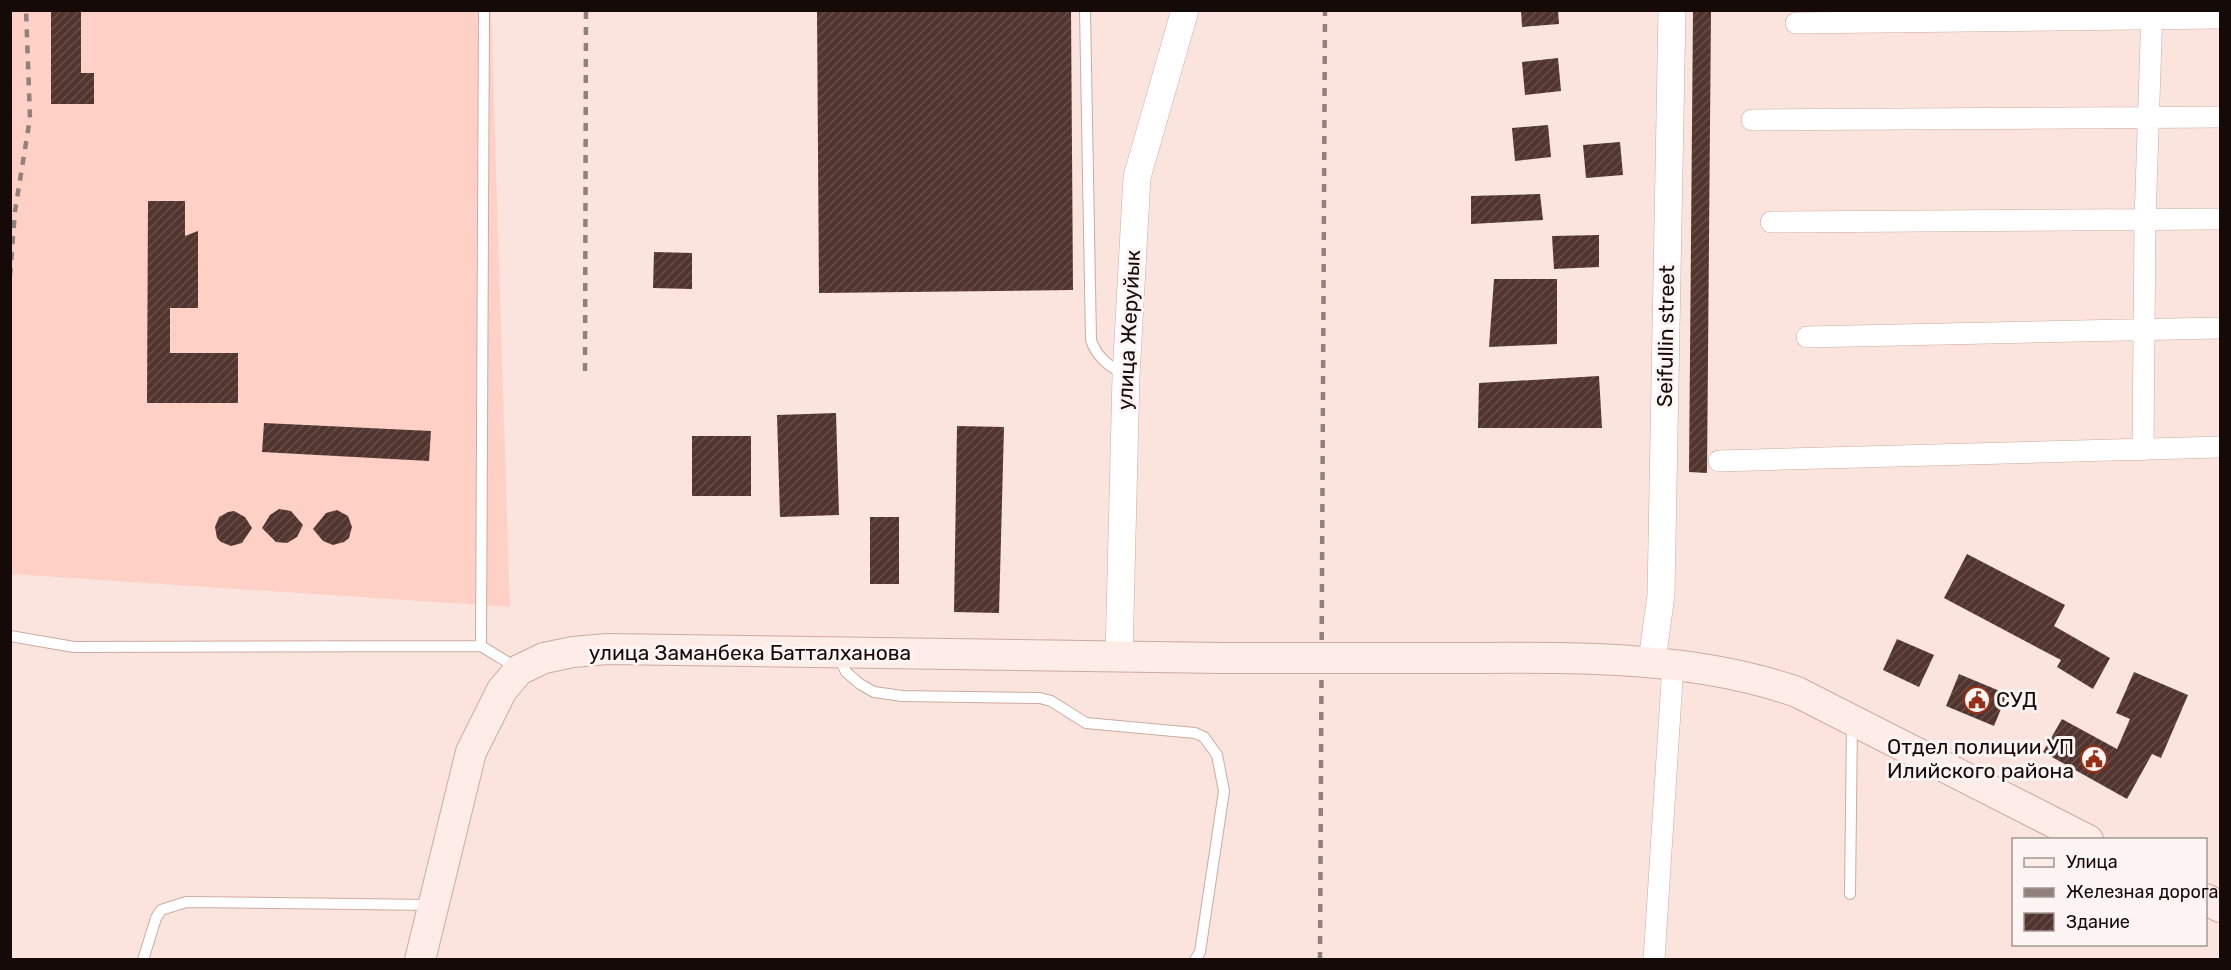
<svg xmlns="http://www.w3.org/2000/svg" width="2231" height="970" font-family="Rubik,sans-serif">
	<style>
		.built { fill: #ffd1c6 }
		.building { fill: url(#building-hatch) }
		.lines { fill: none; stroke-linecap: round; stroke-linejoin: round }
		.service-casing { stroke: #cdaaa1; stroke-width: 12 }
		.minor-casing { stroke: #cdaaa1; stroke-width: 22 }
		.tertiary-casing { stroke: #cdaaa1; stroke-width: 28 }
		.secondary-casing { stroke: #cdaaa1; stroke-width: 32 }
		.service { stroke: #fff; stroke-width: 10 }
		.minor { stroke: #fff; stroke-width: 21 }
		.tertiary { stroke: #fff; stroke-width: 27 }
		.secondary { stroke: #feece8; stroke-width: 30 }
		.rail { stroke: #92807c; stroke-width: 4.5; stroke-dasharray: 8 8; stroke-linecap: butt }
		.secondary-bridge-casing { stroke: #cdaaa1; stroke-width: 32; stroke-linecap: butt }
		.secondary-bridge { stroke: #feece8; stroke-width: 30 }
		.labels { text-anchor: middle; stroke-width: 6; stroke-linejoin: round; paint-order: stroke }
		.street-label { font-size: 21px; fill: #160a08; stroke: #fdf5f3 }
		.poi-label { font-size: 21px; fill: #160a08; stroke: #fdf5f3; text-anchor: start }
	</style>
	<defs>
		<pattern id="building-hatch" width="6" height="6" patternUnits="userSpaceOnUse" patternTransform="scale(1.5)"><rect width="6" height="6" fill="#52352e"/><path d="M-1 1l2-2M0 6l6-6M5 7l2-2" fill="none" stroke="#674f49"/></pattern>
	</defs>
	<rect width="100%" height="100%" fill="#fbe4de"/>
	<path class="built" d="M10 11H491L510 607 11 574Z"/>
	<path class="building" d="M51 10H81V73H94V104H51Z
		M817 10H1071L1073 290 819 293Z
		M1521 10H1558L1559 24 1522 27Z
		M1693 10H1711L1707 473 1689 472Z
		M1558 58 1561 91 1525 95 1522 62Z
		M1548 125 1551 157 1515 161 1512 128Z
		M1620 142 1623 175 1586 178 1583 145Z
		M1540 194 1543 220 1471 224V196Z
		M148 201H185V236L198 231V308H170V353H238V403H147Z
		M1599 235V267L1554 269 1552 236Z
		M654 252 692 253V289L653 288Z
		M1494 279H1557V344L1489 347Z
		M1599 376 1602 428H1478L1479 383Z
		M836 413 839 515 780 517 777 415Z
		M264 423 431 431 429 461 262 452Z
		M957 426 1004 427 999 613 954 612Z
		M692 436H751V496H692Z
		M279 509 291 511 303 525 297 537 287 543 276 542 262 528 270 515Z
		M337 510 348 516 352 527 349 538 344 542 333 545 323 541 313 529 326 513Z
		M234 511 245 517 252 528 242 543 231 546 221 542 217 538 215 527 219 517 228 512Z
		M870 517H899V584H870Z
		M1967 554 2065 605 2054 626 2110 658 2093 689 2057 667 2061 660 1944 598Z
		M1897 639 1934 655 1919 687 1883 670Z
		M2134 672 2188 695 2161 758 2152 754 2127 799 2043 752 2062 719 2117 749 2130 719 2116 713Z
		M1959 674 2007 694 1994 726 1946 706Z"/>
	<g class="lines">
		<defs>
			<path id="service" d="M1085 10 1091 340C1097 358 1109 366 1125 375
				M10 636 74 647 481 646 519 669
				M481 646 484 10
				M838 655 846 672 860 684 874 692 902 696 1040 698 1051 701 1086 723 1195 733 1204 737 1217 755 1224 791 1200 952 1195 960
				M1850 894 1852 723
				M143 960 156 918 161 910 186 902 432 905"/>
			<path id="minor" d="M1796 23 2220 18
				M1752 120 2220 117
				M1771 222 2220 219
				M1807 337 2220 328
				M2143 450 2145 221 2152 10
				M1719 461 2220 447
				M1654 960 1673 665"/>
			<path id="tertiary" d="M1119 656 1126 376 1137 177 1185 10
				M1652 661 1661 595 1672 10"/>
			<path id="secondary" d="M1415 658C1541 659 1677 650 1797 692L2088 840
				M2206 899 2220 907
				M420 960 471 752 502 690 519 670 544 658 573 652 607 649 1222 658"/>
		</defs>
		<use href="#service" class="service-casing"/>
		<use href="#minor" class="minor-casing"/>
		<use href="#tertiary" class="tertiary-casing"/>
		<use href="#secondary" class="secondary-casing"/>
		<use href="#service" class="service"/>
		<use href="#minor" class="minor"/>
		<use href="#tertiary" class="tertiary"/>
		<use href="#secondary" class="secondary"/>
		<path class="rail" d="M10 276 15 211 30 118 26 10
			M585 371 586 10
			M1320 960 1325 10"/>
		<defs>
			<path id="secondary-bridge" d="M1222 658H1415"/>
		</defs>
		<use href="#secondary-bridge" class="secondary-bridge-casing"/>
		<use href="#secondary-bridge" class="secondary-bridge"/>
	</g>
	<defs>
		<symbol id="civic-ring" viewBox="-11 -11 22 22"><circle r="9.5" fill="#fdf5f3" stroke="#972f17" stroke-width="1.5"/><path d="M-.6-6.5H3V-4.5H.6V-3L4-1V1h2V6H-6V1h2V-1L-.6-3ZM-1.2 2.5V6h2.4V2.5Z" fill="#972f17"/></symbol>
	</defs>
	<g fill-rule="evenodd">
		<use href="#civic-ring" x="1962" y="685" width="30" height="30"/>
		<use href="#civic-ring" x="2079" y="744" width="30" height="30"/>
	</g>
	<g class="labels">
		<g class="street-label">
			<text transform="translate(1129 330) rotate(-87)" y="7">улица Жеруйык</text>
			<text transform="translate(1666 336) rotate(-89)" y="7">Seifullin street</text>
			<text x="750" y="660">улица Заманбека Батталханова</text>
		</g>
		<g class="poi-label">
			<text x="1996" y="707">СУД</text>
			<text x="2074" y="754" text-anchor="end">Отдел полиции УП<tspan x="2074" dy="24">Илийского района</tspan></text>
		</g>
	</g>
	<rect width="2231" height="970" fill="none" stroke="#160a08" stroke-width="24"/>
	<rect x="2012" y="838" width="195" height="108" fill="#fdf5f3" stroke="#a19795" stroke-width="1.5"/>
	<rect x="2024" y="858" width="30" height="9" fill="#feece8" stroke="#a19795" stroke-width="1.5"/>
	<text x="2066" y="868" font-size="18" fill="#160a08">Улица</text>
	<rect x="2024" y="888" width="30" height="9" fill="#92807c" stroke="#a19795" stroke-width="1.5"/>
	<text x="2066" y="898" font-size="18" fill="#160a08">Железная дорога</text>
	<rect x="2024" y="913" width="30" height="18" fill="url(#building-hatch)" stroke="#a19795" stroke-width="1.5"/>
	<text x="2066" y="928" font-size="18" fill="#160a08">Здание</text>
</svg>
